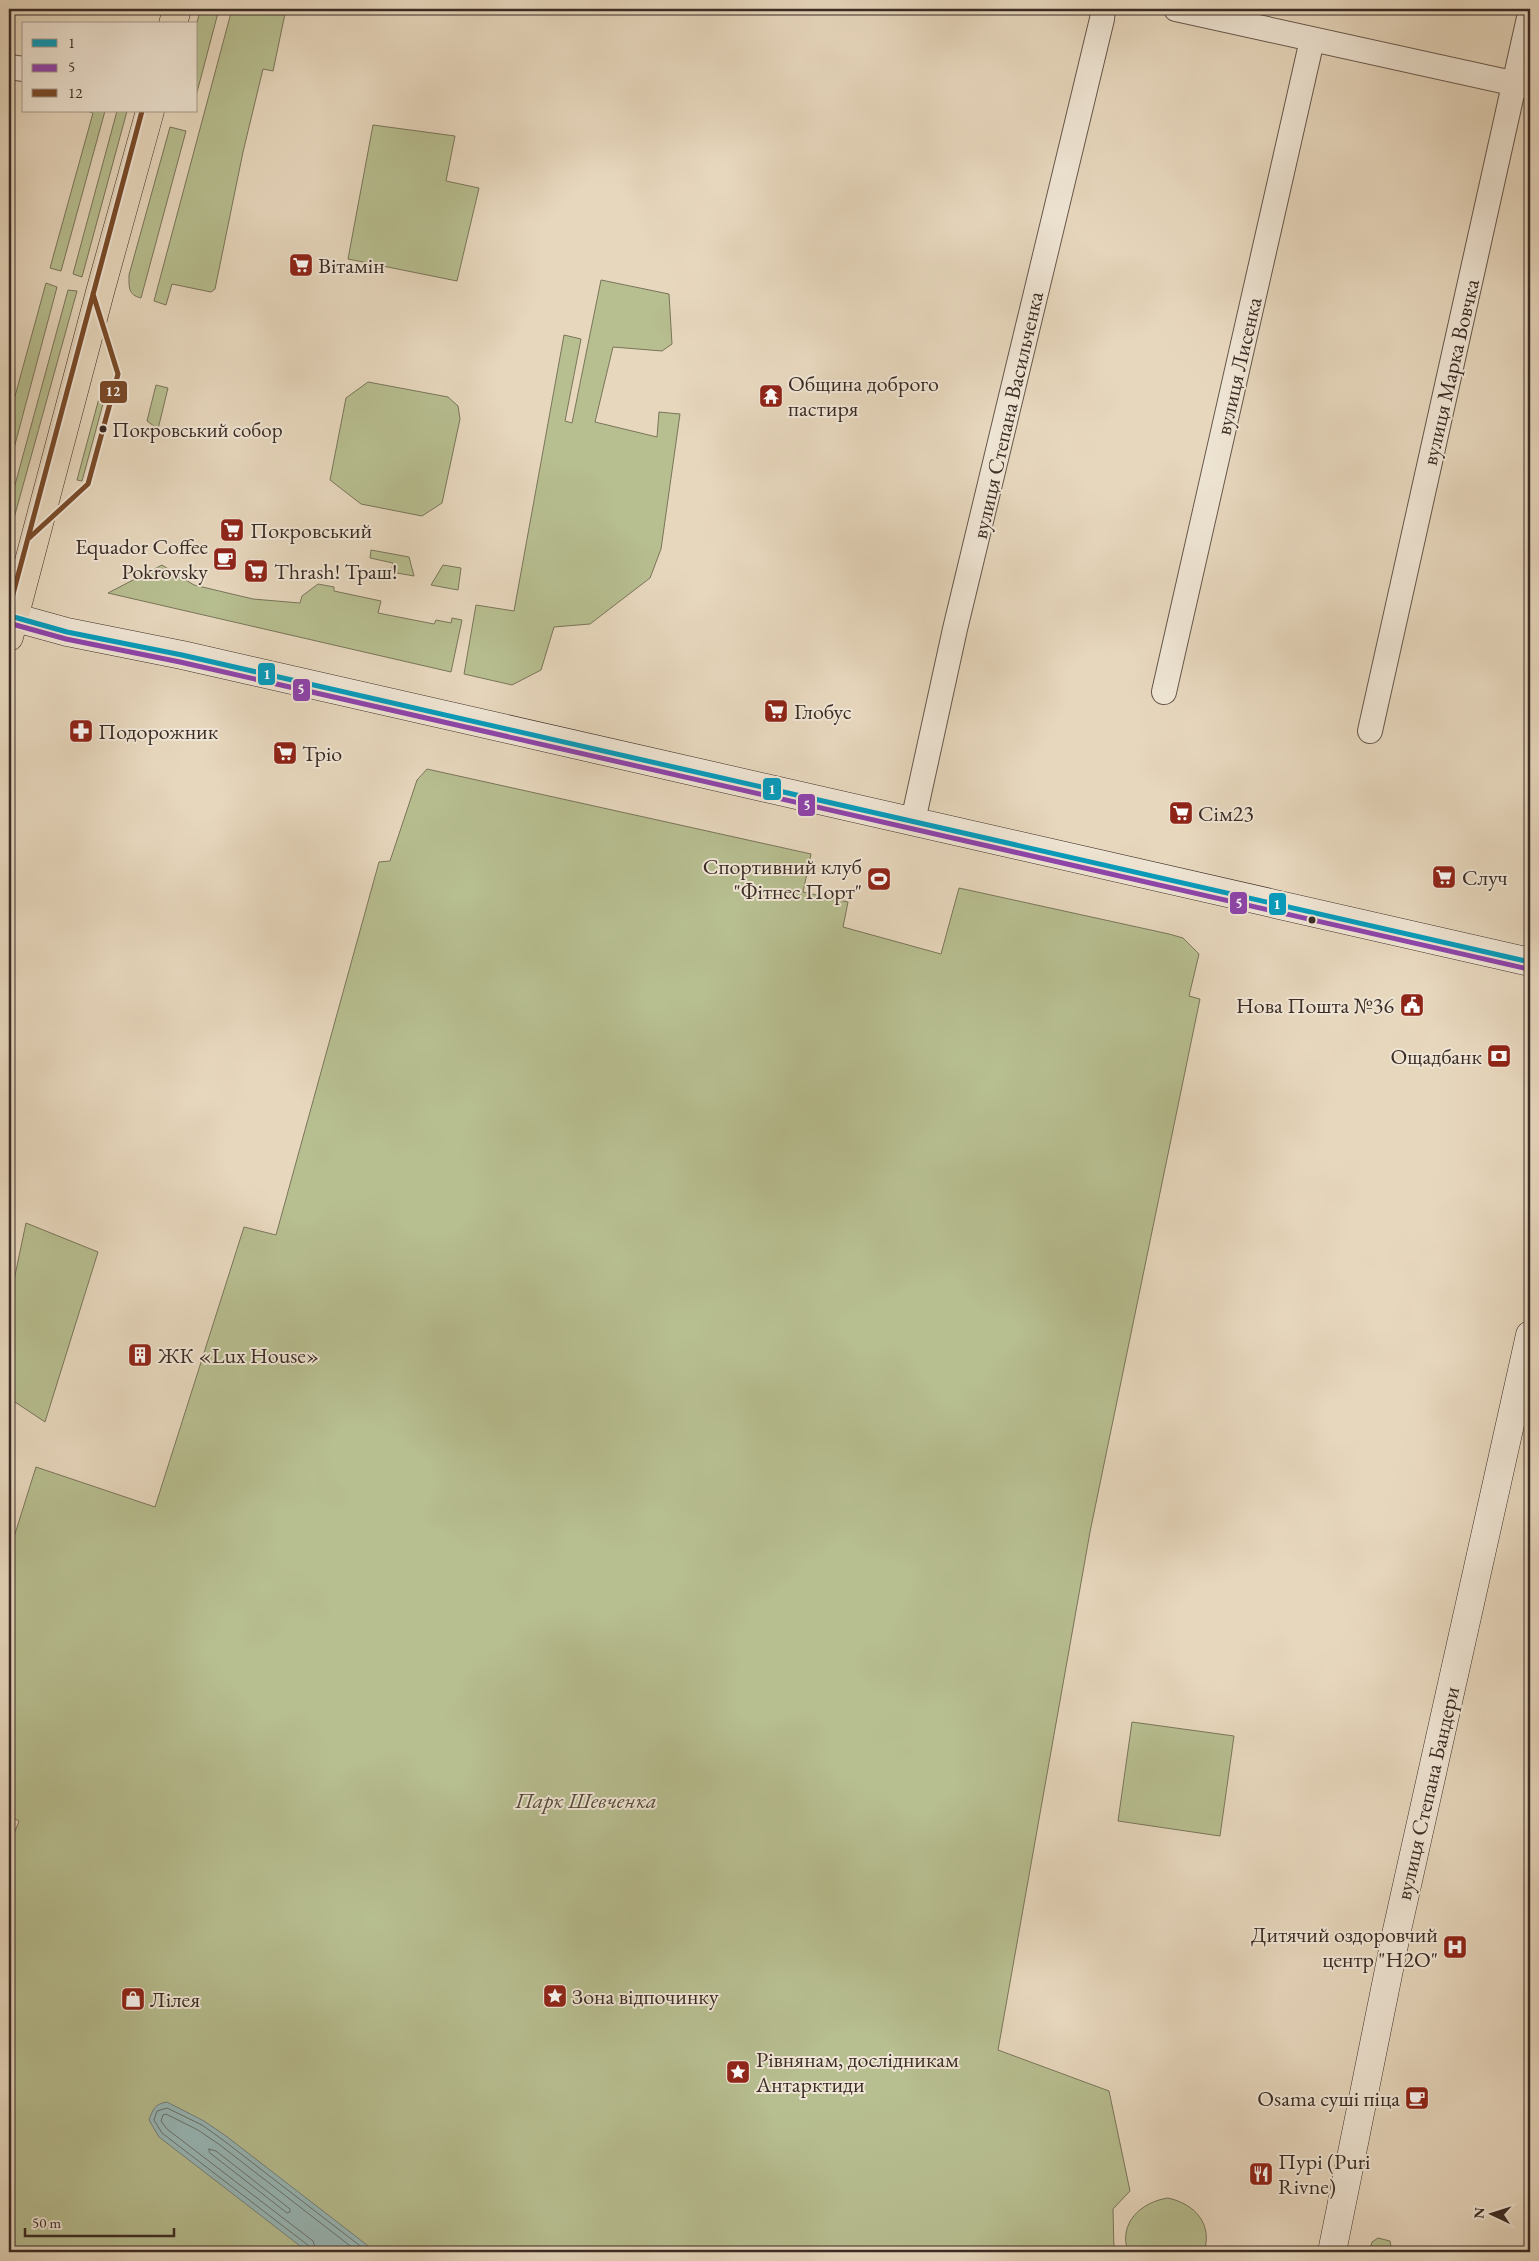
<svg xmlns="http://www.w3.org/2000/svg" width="1539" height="2261" font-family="'EB Garamond',serif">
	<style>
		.green { fill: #b7be90; stroke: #79755a }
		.water { fill: #98b8b8; stroke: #73807d }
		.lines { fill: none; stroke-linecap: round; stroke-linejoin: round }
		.shore { stroke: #6a726e; stroke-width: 1 }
		.street-casing { stroke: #66574b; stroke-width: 26 }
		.secondary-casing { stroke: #3b2c25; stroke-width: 29 }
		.primary-casing { stroke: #3b2c25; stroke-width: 29 }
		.street { stroke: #efe5d4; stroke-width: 24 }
		.secondary { stroke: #efe5d4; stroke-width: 28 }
		.primary { stroke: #e7d7bd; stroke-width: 28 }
		.bus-1-casing { stroke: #efe5d4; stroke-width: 9 }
		.bus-2-casing { stroke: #efe5d4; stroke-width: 9 }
		.bus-3-casing { stroke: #efe5d4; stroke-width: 9 }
		.bus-1 { stroke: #069cbd; stroke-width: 5 }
		.bus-2 { stroke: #8e44ad; stroke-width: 5 }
		.bus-3 { stroke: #7a4b2a; stroke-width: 5 }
		.bus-dot { fill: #3b2c25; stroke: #efe5d4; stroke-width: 2 }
		.labels { text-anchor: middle; stroke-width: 4; stroke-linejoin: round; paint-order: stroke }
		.bus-label { font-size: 21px; fill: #3b2c25; stroke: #efe5d4; text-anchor: start }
		.poi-label { font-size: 22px; fill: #3b2c25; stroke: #efe5d4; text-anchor: start }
		.street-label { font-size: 22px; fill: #3b2c25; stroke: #efe5d4 }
		.park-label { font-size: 22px; font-style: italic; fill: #54493a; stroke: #efe5d4 }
		.line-badge { stroke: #efe5d4; stroke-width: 2 }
		.badge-label { font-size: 14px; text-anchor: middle; font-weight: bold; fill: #fff }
	</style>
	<rect width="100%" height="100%" fill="#e7d7bd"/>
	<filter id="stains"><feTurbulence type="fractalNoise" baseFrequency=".004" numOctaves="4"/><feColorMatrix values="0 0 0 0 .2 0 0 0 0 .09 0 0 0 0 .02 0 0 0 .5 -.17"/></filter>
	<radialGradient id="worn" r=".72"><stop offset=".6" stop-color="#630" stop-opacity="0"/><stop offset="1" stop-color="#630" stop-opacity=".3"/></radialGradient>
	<path class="green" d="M201 9H219L196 96V25Z
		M232 9H286L273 71 263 69 243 152 215 289 211 292 172 284 166 305 154 301Z
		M87 111H105L61 271 50 268 93 113Z
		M117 111H127L82 277 73 274Z
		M373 125 455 136 446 181 479 188 457 281 348 259Z
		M170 127 186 131 141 298C128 295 129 287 129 275Z
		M601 280 669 294 672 344 662 351 613 347 595 422 657 437 659 412 680 414 661 549 650 578 590 624 554 627 541 670 512 685 464 674 476 605 514 611 564 335 581 339 565 421 572 423Z
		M46 283 57 287 9 467V418Z
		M68 290 77 291 9 536V507Z
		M368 382 448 397 458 406 460 419 442 503 422 516 361 504 330 480 346 398Z
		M156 385 168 388 158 429 147 421Z
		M102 387 107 389 82 481 77 480Z
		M371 550 409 557 414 576 391 572 393 563 370 558Z
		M162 565 194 585 253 599 300 603 302 596 318 584 334 587V591L381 601 378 613 434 624 436 620 451 623 452 618 462 620 451 672 108 593Z
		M443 565 461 568 458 590 431 585Z
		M427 769 811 854 803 892 848 902 843 927 941 954 959 888 1169 934 1183 938 1199 954 1189 996 1200 999 1090 1532 998 2050 1109 2091 1130 2191 1113 2209 1114 2252H9V1847L19 1821 13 1818 9 1810V1553L36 1467 155 1507 244 1227 276 1235 379 862 390 861 417 780Z
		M26 1223 98 1252 45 1422 9 1398V1304Z
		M1132 1722 1234 1736 1220 1836 1118 1821Z
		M1168 2198C1195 2204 1213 2224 1204 2252H1128C1118 2223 1141 2202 1168 2198Z
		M1378 2238 1390 2241 1392 2252H1369L1372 2242Z"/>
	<path class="water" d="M167 2102 204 2121 226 2136 376 2252H308L159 2137 149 2120C153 2109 155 2104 167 2102Z"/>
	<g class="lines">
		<path class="shore" d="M209 2149 216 2151 290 2209V2212L287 2213 210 2153Z
			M311 2252 309 2246 162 2133 154 2120 157 2111 167 2108 202 2125 223 2140 368 2252
			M317 2252 313 2241 167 2129 161 2121 163 2115 166 2114 198 2130 220 2145 358 2252"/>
		<defs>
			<path id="street" d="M1176 9 1530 87
				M9 67 24 69
				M1164 692 1312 40
				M1370 731 1530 13
				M913 821 955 629 1102 19 1103 9"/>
			<path id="secondary" d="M9 616 67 632 182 655 1530 962
				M1332 2252 1397 1930 1530 1335"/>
			<path id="primary" d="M173 24 177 9
				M9 637 100 292 150 111"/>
		</defs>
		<use href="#street" class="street-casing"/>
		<use href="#secondary" class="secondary-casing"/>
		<use href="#primary" class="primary-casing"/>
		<use href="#street" class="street"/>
		<use href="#secondary" class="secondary"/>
		<use href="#primary" class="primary"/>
		<defs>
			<path id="bus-1" d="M14 617 67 632 182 655 1530 962"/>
			<path id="bus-2" d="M12 624 66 639 180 662 1528 969"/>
			<path id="bus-3" d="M28 539 88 484 118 374 93 294
				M9 609 142 111"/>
		</defs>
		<use href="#bus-1" class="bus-1-casing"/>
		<use href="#bus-2" class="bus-2-casing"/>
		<use href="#bus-3" class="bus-3-casing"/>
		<use href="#bus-1" class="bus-1"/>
		<use href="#bus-2" class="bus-2"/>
		<use href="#bus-3" class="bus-3"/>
	</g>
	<defs>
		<symbol id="supermarket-square" viewBox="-11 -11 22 22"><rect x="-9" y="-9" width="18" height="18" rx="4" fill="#8f2418" stroke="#efe5d4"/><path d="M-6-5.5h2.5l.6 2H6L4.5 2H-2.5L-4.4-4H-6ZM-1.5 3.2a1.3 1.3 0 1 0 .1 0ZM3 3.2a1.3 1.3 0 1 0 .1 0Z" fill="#fff"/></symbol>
		<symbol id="temple-square" viewBox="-11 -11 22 22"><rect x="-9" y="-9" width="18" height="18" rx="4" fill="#8f2418" stroke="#efe5d4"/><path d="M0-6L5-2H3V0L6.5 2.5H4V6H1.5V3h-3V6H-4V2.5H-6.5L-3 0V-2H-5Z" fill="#fff"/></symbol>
		<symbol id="cafe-square" viewBox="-11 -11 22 22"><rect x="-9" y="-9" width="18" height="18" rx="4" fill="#8f2418" stroke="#efe5d4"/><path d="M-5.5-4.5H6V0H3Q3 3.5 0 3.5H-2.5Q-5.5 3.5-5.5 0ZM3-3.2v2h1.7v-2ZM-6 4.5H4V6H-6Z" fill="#fff"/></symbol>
		<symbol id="pharmacy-square" viewBox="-11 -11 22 22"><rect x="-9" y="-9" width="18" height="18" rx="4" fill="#8f2418" stroke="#efe5d4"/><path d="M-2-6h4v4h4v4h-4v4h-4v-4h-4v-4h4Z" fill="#fff"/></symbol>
		<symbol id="stadium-square" viewBox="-11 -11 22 22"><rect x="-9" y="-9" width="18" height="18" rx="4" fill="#8f2418" stroke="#efe5d4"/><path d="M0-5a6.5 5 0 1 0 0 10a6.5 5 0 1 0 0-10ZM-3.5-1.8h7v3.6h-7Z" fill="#fff"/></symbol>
		<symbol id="civic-square" viewBox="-11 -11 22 22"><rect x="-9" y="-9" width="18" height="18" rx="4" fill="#8f2418" stroke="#efe5d4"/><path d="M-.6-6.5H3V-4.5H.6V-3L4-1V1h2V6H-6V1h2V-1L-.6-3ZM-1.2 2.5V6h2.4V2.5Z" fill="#fff"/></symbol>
		<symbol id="bank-square" viewBox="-11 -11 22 22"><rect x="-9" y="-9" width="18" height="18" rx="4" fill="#8f2418" stroke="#efe5d4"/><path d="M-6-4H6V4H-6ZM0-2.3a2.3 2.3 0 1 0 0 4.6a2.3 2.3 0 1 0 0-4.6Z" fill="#fff"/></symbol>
		<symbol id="building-square" viewBox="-11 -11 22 22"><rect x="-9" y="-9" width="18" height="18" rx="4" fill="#8f2418" stroke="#efe5d4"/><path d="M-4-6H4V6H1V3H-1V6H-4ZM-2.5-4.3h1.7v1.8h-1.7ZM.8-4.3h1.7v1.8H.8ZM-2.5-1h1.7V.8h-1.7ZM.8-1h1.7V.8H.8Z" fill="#fff"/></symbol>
		<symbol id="hospital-square" viewBox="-11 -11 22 22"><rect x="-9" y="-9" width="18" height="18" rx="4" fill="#8f2418" stroke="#efe5d4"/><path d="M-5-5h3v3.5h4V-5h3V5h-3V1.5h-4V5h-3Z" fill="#fff"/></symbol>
		<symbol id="sight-square" viewBox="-11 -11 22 22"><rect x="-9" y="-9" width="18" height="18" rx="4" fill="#8f2418" stroke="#efe5d4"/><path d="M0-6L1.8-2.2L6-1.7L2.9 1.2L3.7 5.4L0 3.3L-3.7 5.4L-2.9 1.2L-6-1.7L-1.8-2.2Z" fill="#fff"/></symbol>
		<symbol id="shop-square" viewBox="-11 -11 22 22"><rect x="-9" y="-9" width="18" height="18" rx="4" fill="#8f2418" stroke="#efe5d4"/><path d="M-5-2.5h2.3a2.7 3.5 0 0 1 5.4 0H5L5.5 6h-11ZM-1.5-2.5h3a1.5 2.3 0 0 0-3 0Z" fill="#fff"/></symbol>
		<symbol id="restaurant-square" viewBox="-11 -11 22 22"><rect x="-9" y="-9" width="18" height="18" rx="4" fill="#8f2418" stroke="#efe5d4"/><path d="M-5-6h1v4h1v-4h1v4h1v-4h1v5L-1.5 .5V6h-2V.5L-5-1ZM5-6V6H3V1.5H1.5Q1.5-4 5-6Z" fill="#fff"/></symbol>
	</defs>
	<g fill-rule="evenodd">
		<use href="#supermarket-square" x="287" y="251" width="28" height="28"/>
		<use href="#temple-square" x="757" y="382" width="28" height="28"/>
		<use href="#supermarket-square" x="218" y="516" width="28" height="28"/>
		<use href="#cafe-square" x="211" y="545" width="28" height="28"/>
		<use href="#supermarket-square" x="242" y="557" width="28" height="28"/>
		<use href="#supermarket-square" x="762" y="697" width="28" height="28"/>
		<use href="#pharmacy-square" x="67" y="717" width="28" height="28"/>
		<use href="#supermarket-square" x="271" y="739" width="28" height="28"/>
		<use href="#supermarket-square" x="1167" y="799" width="28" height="28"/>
		<use href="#supermarket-square" x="1430" y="863" width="28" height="28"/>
		<use href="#stadium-square" x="865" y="865" width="28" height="28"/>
		<use href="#civic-square" x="1398" y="991" width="28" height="28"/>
		<use href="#bank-square" x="1485" y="1042" width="28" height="28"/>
		<use href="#building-square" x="126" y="1341" width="28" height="28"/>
		<use href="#hospital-square" x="1441" y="1933" width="28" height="28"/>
		<use href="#sight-square" x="541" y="1982" width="28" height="28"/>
		<use href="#shop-square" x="119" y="1985" width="28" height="28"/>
		<use href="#sight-square" x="724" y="2058" width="28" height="28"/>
		<use href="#cafe-square" x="1403" y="2084" width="28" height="28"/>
		<use href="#restaurant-square" x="1247" y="2160" width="28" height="28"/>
	</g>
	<g class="bus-dot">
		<circle cx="103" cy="429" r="4.5"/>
		<circle cx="1312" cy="920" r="4.5"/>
	</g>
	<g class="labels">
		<g class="bus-label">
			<text x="112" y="437">Покровський собор</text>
		</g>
		<g class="poi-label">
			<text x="318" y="273">Вітамін</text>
			<text x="788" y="391">Община доброго<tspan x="788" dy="25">пастиря</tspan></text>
			<text x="250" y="538">Покровський</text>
			<text x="208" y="554" text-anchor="end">Equador Coffee<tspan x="208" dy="25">Pokrovsky</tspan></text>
			<text x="274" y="579">Thrash! Траш!</text>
			<text x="794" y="719">Глобус</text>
			<text x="98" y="739">Подорожник</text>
			<text x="302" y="761">Тріо</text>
			<text x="1198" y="821">Сім23</text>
			<text x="862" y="874" text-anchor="end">Спортивний клуб<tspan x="862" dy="25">"Фітнес Порт"</tspan></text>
			<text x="1462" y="885">Случ</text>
			<text x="1394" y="1013" text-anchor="end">Нова Пошта №36</text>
			<text x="1482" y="1064" text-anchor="end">Ощадбанк</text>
			<text x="158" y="1363">ЖК «Lux House»</text>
			<text x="1438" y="1942" text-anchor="end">Дитячий оздоровчий<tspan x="1438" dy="25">центр "H2O"</tspan></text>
			<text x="572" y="2004">Зона відпочинку</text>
			<text x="150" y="2007">Лілея</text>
			<text x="756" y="2067">Рівнянам, дослідникам<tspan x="756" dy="25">Антарктиди</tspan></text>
			<text x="1400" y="2106" text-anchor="end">Osama суші піца</text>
			<text x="1278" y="2169">Пурі (Puri<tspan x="1278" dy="25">Rivne)</tspan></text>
		</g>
		<g class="street-label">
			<text transform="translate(1238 366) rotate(-77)" y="8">вулиця Лисенка</text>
			<text transform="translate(1450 372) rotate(-77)" y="8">вулиця Марка Вовчка</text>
			<text transform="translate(1007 415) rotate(-77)" y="8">вулиця Степана Васильченка</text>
			<text transform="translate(1427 1793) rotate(-77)" y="8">вулиця Степана Бандери</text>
		</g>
		<g class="park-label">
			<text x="586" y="1808">Парк Шевченка</text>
		</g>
	</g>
	<g class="line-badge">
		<rect x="99" y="380" width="29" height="24" rx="5" fill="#7a4b2a"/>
		<rect x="257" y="662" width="19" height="24" rx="5" fill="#069cbd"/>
		<rect x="292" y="678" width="19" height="24" rx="5" fill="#8e44ad"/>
		<rect x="762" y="777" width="20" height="24" rx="5" fill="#069cbd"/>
		<rect x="797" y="793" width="19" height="24" rx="5" fill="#8e44ad"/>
		<rect x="1229" y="891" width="19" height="24" rx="5" fill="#8e44ad"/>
		<rect x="1268" y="892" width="19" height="24" rx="5" fill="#069cbd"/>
	</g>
	<g class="badge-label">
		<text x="113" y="396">12</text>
		<text x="267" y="679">1</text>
		<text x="301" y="694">5</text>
		<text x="772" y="794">1</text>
		<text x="807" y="810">5</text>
		<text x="1239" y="908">5</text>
		<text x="1277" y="909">1</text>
	</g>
	<rect width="1539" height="2261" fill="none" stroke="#e7d7bd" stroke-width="30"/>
	<rect x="10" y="10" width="1519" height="2241" fill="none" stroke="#3b2c25" stroke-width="2.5"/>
	<rect x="15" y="15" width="1509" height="2231" fill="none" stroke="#3b2c25"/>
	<rect x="22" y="22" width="175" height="90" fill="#efe5d4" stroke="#a79b8e"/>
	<rect x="32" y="39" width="25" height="8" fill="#069cbd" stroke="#a79b8e"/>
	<text x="68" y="48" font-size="15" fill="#3b2c25">1</text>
	<rect x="32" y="64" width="25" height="8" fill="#8e44ad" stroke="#a79b8e"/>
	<text x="68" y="72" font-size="15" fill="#3b2c25">5</text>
	<rect x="32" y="89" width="25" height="8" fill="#7a4b2a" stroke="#a79b8e"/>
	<text x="68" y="98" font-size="15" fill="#3b2c25">12</text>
	<g transform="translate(1492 2214) rotate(274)" stroke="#efe5d4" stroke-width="4" paint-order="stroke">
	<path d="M0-4L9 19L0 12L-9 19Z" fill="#3b2c25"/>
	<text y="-8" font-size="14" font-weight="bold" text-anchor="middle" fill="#3b2c25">N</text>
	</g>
	<path d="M25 2228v8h149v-8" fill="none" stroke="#3b2c25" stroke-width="2.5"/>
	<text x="32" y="2228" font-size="15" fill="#3b2c25" stroke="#efe5d4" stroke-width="4" paint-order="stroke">50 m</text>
	<rect width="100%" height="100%" filter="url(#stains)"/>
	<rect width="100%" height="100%" fill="url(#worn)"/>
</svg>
